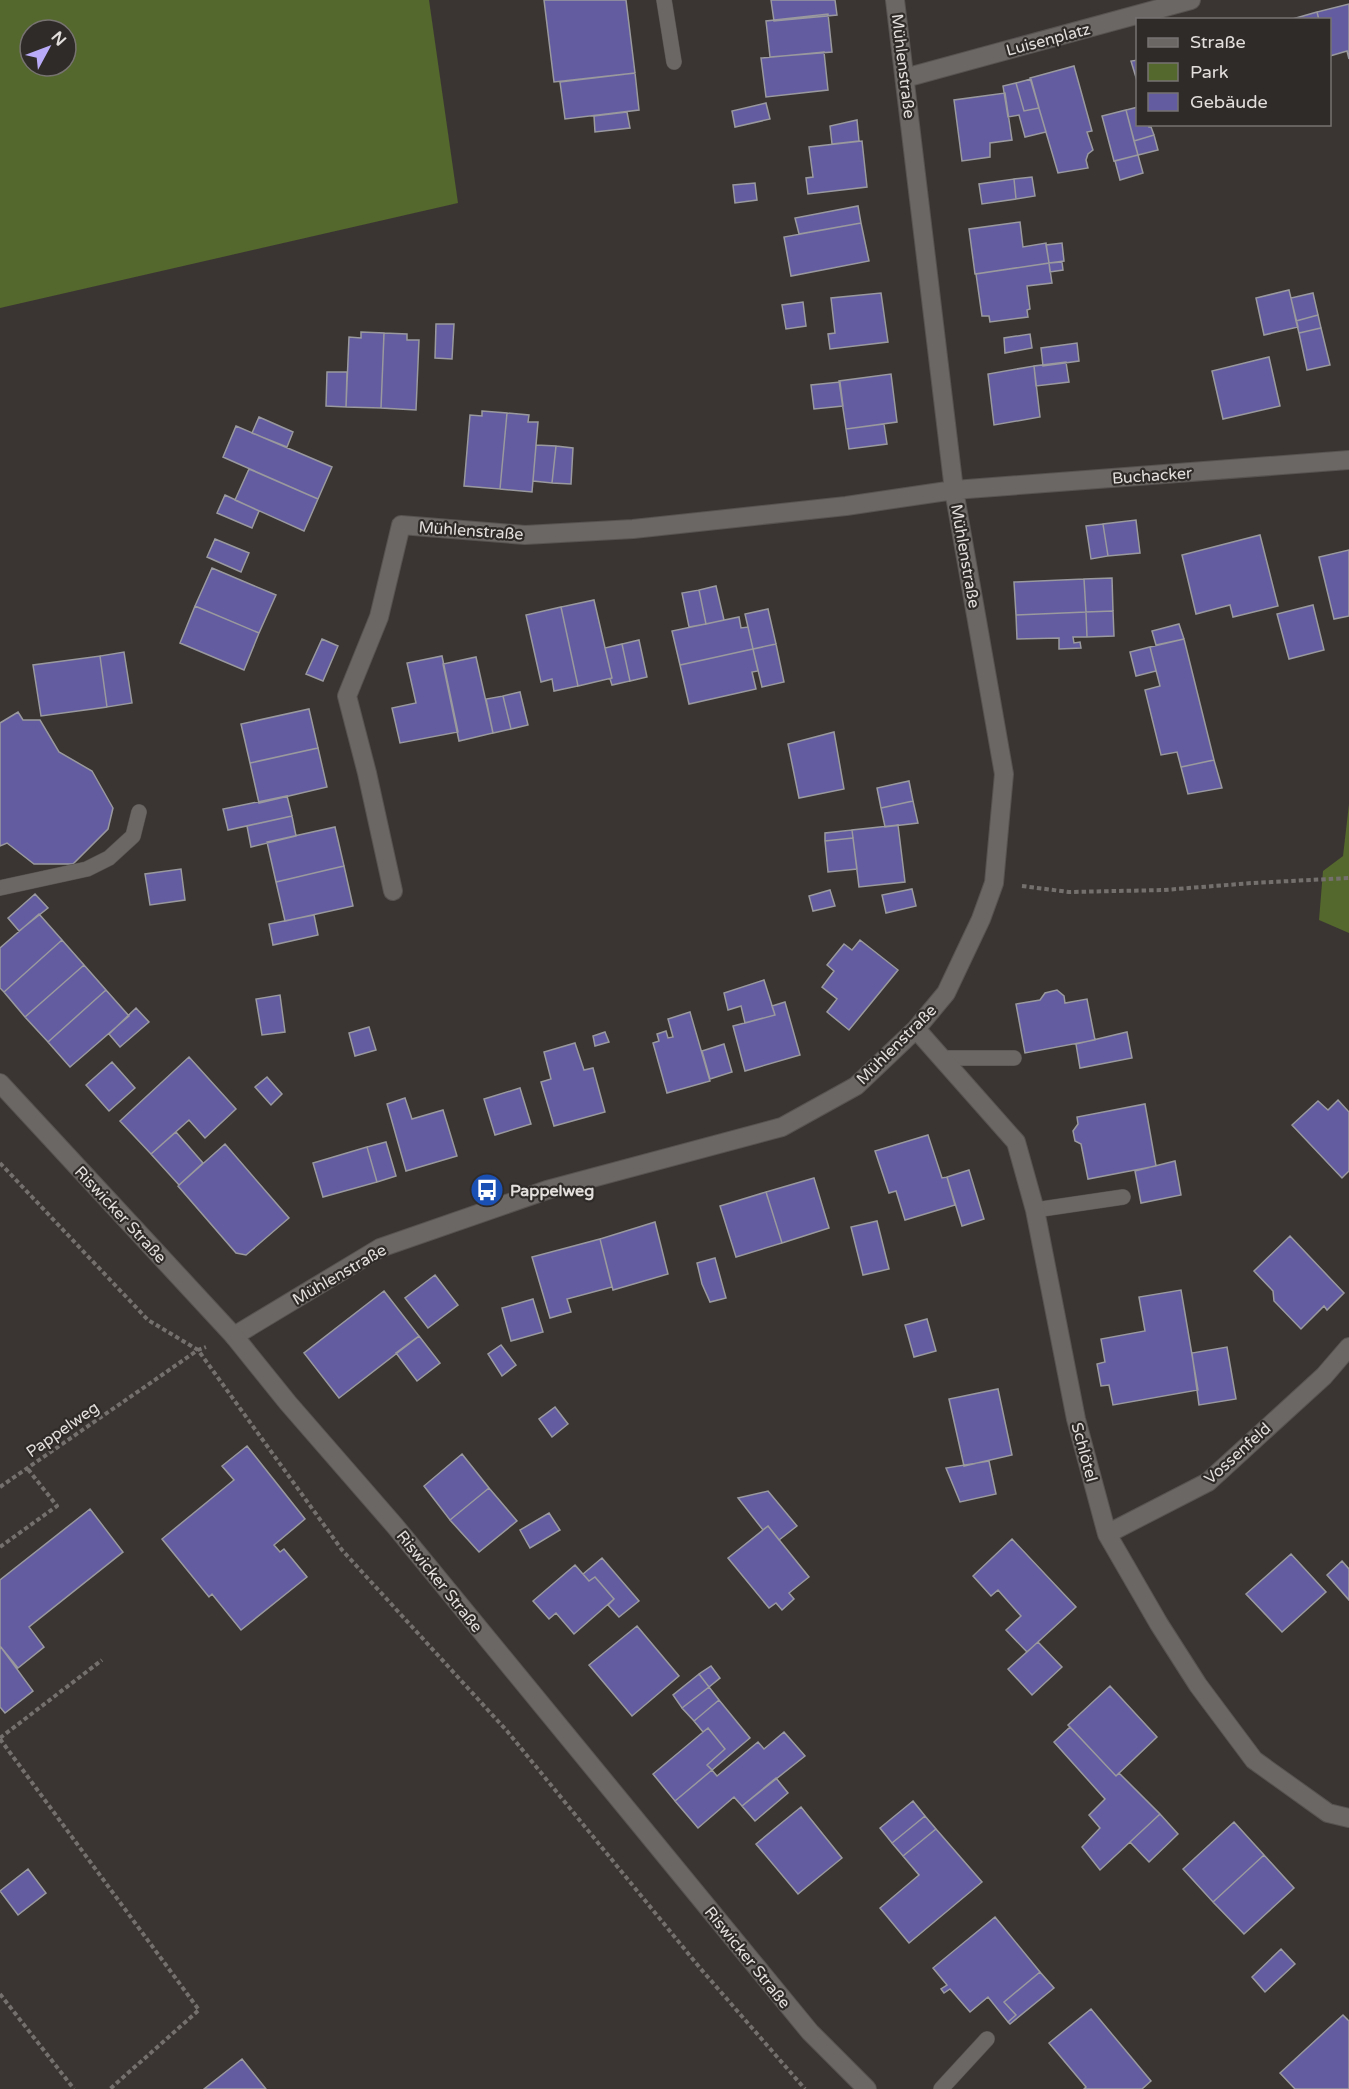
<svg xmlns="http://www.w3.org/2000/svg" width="1349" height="2089" font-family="'Varela Round',sans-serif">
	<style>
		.green { fill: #54672c; fill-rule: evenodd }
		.building { fill: #635ca1; stroke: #99999e; stroke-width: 1.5 }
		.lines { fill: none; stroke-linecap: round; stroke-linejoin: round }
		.lane-casing { stroke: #575351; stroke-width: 16 }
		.street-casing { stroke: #575351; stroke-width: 20 }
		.secondary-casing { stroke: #575351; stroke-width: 20 }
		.path { stroke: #74706e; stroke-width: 4; stroke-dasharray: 4.5 3; stroke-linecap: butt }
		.lane { stroke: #6b6764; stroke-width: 15 }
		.street { stroke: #6b6764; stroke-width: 18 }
		.secondary { stroke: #6b6764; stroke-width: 18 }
		.labels { text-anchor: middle; stroke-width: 4.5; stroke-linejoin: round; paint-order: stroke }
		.street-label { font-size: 16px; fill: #e2dfdd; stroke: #2f2b29 }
		.poi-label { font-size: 16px; font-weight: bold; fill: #e2dfdd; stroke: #2f2b29; text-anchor: start }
	</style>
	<rect width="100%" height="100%" fill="#3a3533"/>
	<path class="green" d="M0 0H429L458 203 0 308ZM30 30H66V66H30Z
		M1349 804V933L1319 920 1323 871 1343 856Z"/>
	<path class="building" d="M544 0H626L635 73 554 82Z
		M771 0H835L837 15 774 21Z
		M1349 4V59L1347 51 1330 56V20H1319L1317 12Z
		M1317 12 1319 20H1289Z
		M828 14 832 52 770 57 766 21Z
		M824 52 828 90 766 97 761 58Z
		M1138 60V84L1131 61Z
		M1074 66 1092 131 1087 132 1093 150 1088 154 1086 160 1088 168 1058 173 1030 78Z
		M635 73 639 110 565 119 560 82Z
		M1031 79 1039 108 1024 111 1016 83Z
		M1016 83 1024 111 1039 108 1046 132 1025 137 1019 115 1008 117 1003 86Z
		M1005 93 1012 140 990 143V157L962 161 954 100Z
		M766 103 770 119 735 127 732 111Z
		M1138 107V124H1149V127H1151L1154 135 1134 141 1126 110Z
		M1126 110 1138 155 1114 161 1102 116Z
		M627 112 630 128 595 132 594 116Z
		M857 120 859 141 832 144 830 126Z
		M1154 135 1158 150 1138 155 1134 141Z
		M862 141 867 187 808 194 806 178 813 177 809 147Z
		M1138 155 1143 173 1120 180 1115 161Z
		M1032 177 1035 196 1016 199 1014 179Z
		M1014 179 1016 199 982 204 979 184Z
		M755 183 757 200 735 203 733 185Z
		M858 206 861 223 799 234 795 218Z
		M1020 222 1023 247 1046 243 1049 263 975 274 969 229Z
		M861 223 869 261 791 276 784 237Z
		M1062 243 1064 261 1049 263 1046 245Z
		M1062 262 1063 270 1050 272 1049 263Z
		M1049 263 1052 283 1027 286 1030 309 1027 310 1028 317 990 322 989 316H982L976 274Z
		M1289 290 1298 327 1264 335 1256 298Z
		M881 293 888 342 830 349 828 334 835 333 831 298Z
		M1313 293 1318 315 1296 321 1291 298Z
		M803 302 806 326 786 329 782 305Z
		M1318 315 1321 328 1299 333 1296 321Z
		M436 324H454L452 359 435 358Z
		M1321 328 1330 365 1307 370 1299 333Z
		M361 332 384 333 381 408 346 407 349 337 361 338Z
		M384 333 407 334V340H419L416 410 381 408Z
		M1030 334 1032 348 1005 353 1004 338Z
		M1077 343 1079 361 1043 366 1041 348Z
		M1269 357 1280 406 1223 419 1212 371Z
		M1066 362 1069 382 1036 386 1034 366Z
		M1034 366 1040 417 994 425 988 374Z
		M327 372H347L346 407 326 406Z
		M891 374 897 422 846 429 839 381Z
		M840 382 843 406 814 409 811 385Z
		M482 411 507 413 500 489 464 486 470 415 482 416Z
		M507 413 529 415 528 422H538L532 492 500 489Z
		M259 417 293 432 287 447 252 433Z
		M884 424 887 444 849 449 846 429Z
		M236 426 332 467 318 499 223 457Z
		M536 445 556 446 552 483 533 481Z
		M556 446 573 448 571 484 552 483Z
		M249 469 318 499 304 531 235 500Z
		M225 495 259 511 252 528 217 513Z
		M1136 520 1140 553 1108 556 1103 524Z
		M1103 524 1108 556 1091 559 1086 526Z
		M1260 535 1278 606 1233 617 1230 605 1196 614 1182 555Z
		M215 539 249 553 241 572 207 557Z
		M1349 550V616L1334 619 1319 557Z
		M212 568 276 595 259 633 195 606Z
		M1112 578 1113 611 1086 612 1084 579Z
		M1084 579 1086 612 1016 615 1014 582Z
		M716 586 724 620 706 624 699 590Z
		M699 590 706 624 689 627 682 593Z
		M594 600 612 678 578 686 561 607Z
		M1313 605 1324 650 1289 659 1277 614Z
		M195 606 259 633 244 670 180 643Z
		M561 607 578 686 554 691 552 679 541 682 526 615Z
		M768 609 776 644 753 649 745 614Z
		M1113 611 1114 636 1087 637 1086 612Z
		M1086 612 1087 637H1073L1074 643 1080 642 1081 648 1059 649V638L1017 639 1016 615Z
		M739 617 741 628 748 627 753 649 680 665 672 631Z
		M1179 624 1184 639 1156 645 1152 631Z
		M322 639 338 646 323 681 306 674Z
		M1184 639 1214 760 1181 767 1177 752 1161 755 1145 690 1160 686 1150 647Z
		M639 640 647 677 630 681 622 644Z
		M622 644 630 681 612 685 610 679 612 678 605 648Z
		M776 644 784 682 762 687 753 649Z
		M1150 647 1156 671 1136 676 1130 652Z
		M753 649 758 671 752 672 756 689 689 704 680 665Z
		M124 652 132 703 107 707 100 656Z
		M100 656 107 707 41 716 33 665Z
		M442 656 458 732 400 743 392 708 416 703 407 663Z
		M476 657 493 733 459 741 443 664Z
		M520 692 528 725 511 729 503 696Z
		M503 696 511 729 493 733 486 699Z
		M309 709 318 748 250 763 241 724Z
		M18 712 23 720H40L59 752 92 771 113 808 108 829 73 864H34L7 843 0 846V723Z
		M834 732 844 789 799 798 788 744Z
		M318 748 327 787 259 803 250 763Z
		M1214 760 1222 788 1188 794 1181 767Z
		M909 781 913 801 881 808 877 788Z
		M287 796 292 816 228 830 223 809Z
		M913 801 918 823 885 827 881 808Z
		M292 816 296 836 251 847 247 826Z
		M898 825 905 882 859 887 852 830Z
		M335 827 344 866 276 882 267 842Z
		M852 830 853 838 825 841V833Z
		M853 838 857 869 828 872 825 841Z
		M344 866 353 906 285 921 276 882Z
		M181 869 185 900 150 905 145 874Z
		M912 889 916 906 886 913 882 895Z
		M830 890 835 906 813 911 809 896Z
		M35 894 48 908 19 931 8 918Z
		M39 914 62 940 4 992 0 988V948Z
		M314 915 318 935 273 945 269 924Z
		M62 940 84 965 25 1017 4 992Z
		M860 940 898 970 849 1030 827 1012 837 999 822 987 834 971 827 965 844 944 852 950Z
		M84 965 106 990 48 1042 25 1017Z
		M764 980 775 1015 745 1023 741 1006 728 1010 724 993Z
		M106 990 129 1016 70 1067 48 1042Z
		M1057 990 1064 996 1065 1003 1087 999 1095 1040 1025 1053 1016 1004 1040 1000 1045 993Z
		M280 995 285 1032 262 1035 256 999Z
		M785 1002 800 1055 745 1071 733 1026 775 1015 772 1006Z
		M136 1008 149 1022 120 1047 109 1034Z
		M690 1012 710 1081 667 1093 653 1043 659 1041 657 1034 666 1031 668 1038 673 1037 668 1019Z
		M369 1027 376 1050 355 1056 349 1033Z
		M605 1032 609 1042 595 1046 593 1036Z
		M1127 1032 1132 1058 1080 1068 1076 1044Z
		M575 1043 584 1070 593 1068 605 1112 554 1126 541 1082 551 1079 544 1052Z
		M724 1044 732 1072 710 1079 702 1051Z
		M189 1057 236 1109 205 1138 189 1120 151 1154 120 1121Z
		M112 1062 135 1088 109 1111 86 1085Z
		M267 1077 282 1094 271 1105 255 1087Z
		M520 1088 531 1124 495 1135 484 1099Z
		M405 1098 412 1119 443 1110 457 1156 406 1171 387 1104Z
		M1338 1100 1349 1112V1171L1342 1178 1292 1125 1318 1101 1328 1110Z
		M1145 1104 1156 1166 1088 1179 1081 1144 1075 1141 1073 1131 1078 1124 1077 1117Z
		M176 1132 203 1163 179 1185 151 1154Z
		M928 1135 942 1178 947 1177 955 1205 905 1220 896 1191 889 1193 875 1151Z
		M386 1142 396 1176 377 1182 367 1147Z
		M225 1144 289 1218 246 1255 236 1253 178 1186Z
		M367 1147 377 1182 323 1197 313 1163Z
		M1175 1161 1181 1195 1141 1203 1135 1171Z
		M969 1170 984 1219 962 1226 947 1177Z
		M814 1178 829 1228 782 1243 766 1192Z
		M766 1192 782 1243 736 1257 720 1206Z
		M877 1221 889 1269 863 1275 851 1227Z
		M655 1222 668 1274 613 1290 600 1239Z
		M1290 1236 1344 1293 1327 1310 1324 1306 1301 1329 1274 1301 1273 1291 1254 1271Z
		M600 1239 612 1287 567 1299 571 1312 550 1318 532 1257Z
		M715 1258 726 1298 710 1302 702 1284 697 1263Z
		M435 1275 458 1305 428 1328 405 1298Z
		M1181 1290 1198 1390 1113 1405 1109 1385 1101 1386 1097 1364 1105 1362 1101 1339 1145 1331 1139 1297Z
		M384 1291 419 1336 339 1398 304 1353Z
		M533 1299 543 1332 511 1341 502 1308Z
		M927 1319 936 1351 914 1357 905 1325Z
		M419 1336 440 1363 417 1381 396 1353Z
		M501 1345 516 1365 502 1376 488 1354Z
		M1227 1347 1236 1399 1199 1405 1192 1353Z
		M998 1389 1012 1455 964 1466 949 1399Z
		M555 1407 568 1424 552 1437 539 1419Z
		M247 1446 305 1519 274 1545 280 1552 284 1549 307 1577 241 1630 212 1594 209 1597 162 1539 234 1480 222 1466Z
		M462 1454 489 1488 450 1520 424 1486Z
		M989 1461 996 1494 960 1502 946 1468Z
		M489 1488 517 1521 479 1552 450 1520Z
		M768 1491 797 1526 779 1540 768 1526 763 1530 738 1498Z
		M90 1509 123 1552 29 1627 44 1647 18 1668 0 1646V1580Z
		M549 1513 560 1530 530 1548 520 1530Z
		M768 1526 809 1577 789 1593 794 1599 782 1610 776 1603 769 1608 728 1558Z
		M1012 1539 1076 1607 1027 1652 1006 1630 1021 1616 998 1590 991 1596 973 1576Z
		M1291 1554 1326 1592 1282 1632 1246 1594Z
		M602 1558 639 1601 619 1617 608 1605 614 1599 595 1577 589 1581 583 1574Z
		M1342 1561 1349 1569V1600L1327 1575Z
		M575 1565 589 1581 595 1577 614 1599 574 1634 556 1613 549 1619 533 1601Z
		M637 1626 679 1676 632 1716 589 1665Z
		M1038 1642 1062 1667 1032 1695 1008 1669Z
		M0 1646 33 1691 5 1713 0 1707Z
		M711 1666 720 1678 709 1687 699 1674Z
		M699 1674 709 1687 682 1708 673 1695Z
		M1110 1686 1157 1737 1116 1776 1068 1725Z
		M709 1687 719 1700 694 1721 682 1708Z
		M719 1700 750 1738 712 1770 707 1765 725 1749 708 1728 703 1732 694 1721Z
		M1070 1727 1116 1776 1119 1773 1160 1814 1100 1870 1082 1847 1100 1828 1089 1815 1105 1799 1054 1742Z
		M708 1728 725 1749 707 1765 712 1770 675 1801 653 1774Z
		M784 1732 805 1756 742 1806 734 1797 698 1828 675 1801 712 1770 717 1776 758 1742 764 1749Z
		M776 1778 788 1793 755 1821 742 1806Z
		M913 1801 925 1816 892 1843 880 1828Z
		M801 1807 842 1858 798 1894 756 1844Z
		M1160 1814 1178 1834 1149 1862 1130 1842Z
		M925 1816 936 1829 903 1856 892 1843Z
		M1234 1822 1264 1855 1213 1902 1183 1869Z
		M936 1829 982 1882 909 1943 880 1908 919 1875 903 1856Z
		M1264 1855 1294 1888 1244 1934 1213 1902Z
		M28 1869 46 1893 18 1915 0 1891Z
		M995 1917 1040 1972 1004 2002 1016 2015 1008 2022 988 1997 970 2012 950 1989 944 1993 941 1989 947 1985 933 1968Z
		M1281 1949 1295 1964 1265 1992 1252 1977Z
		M1040 1972 1054 1988 1010 2024 1008 2022 1016 2015 1004 2002Z
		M1091 2009 1151 2081 1142 2089H1084L1086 2087 1049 2043Z
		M1343 2015 1349 2021V2089H1295L1280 2073Z
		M242 2059 266 2089H204Z"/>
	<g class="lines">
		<defs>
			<path id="lane" d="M664 0 674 62
				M0 888 87 869 109 858 133 836 139 812
				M942 1058H1014
				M1035 1210 1123 1197
				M941 2089 987 2039"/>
			<path id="street" d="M905 78 1191 0
				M393 891 367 773 347 696 379 617 401 525 525 535 633 529 846 506 954 490 1349 460
				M916 1029 1016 1142 1035 1210 1076 1419 1107 1534 1159 1624 1198 1685 1254 1760 1328 1813 1349 1818
				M234 1336 380 1248 547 1190 782 1127 856 1086 916 1029 946 993 981 919 994 883 1004 774 954 490 895 0
				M1107 1534 1208 1482 1324 1376 1349 1347"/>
			<path id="secondary" d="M0 1083 234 1336 288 1403 395 1526 810 2032 867 2089"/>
		</defs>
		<use href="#lane" class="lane-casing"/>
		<use href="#street" class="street-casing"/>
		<use href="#secondary" class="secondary-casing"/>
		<path class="path" d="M1022 886 1069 892 1164 890 1252 883 1349 878
			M0 1163 148 1320 198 1350 342 1550 507 1731 700 1968 805 2089
			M0 1487 198 1350 206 1347
			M0 1547 57 1506 27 1468
			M0 1738 102 1660
			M0 1739 199 2010 110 2089
			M0 1994 74 2089"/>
		<use href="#lane" class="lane"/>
		<use href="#street" class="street"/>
		<use href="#secondary" class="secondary"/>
	</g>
	<defs>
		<symbol id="bus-disc" viewBox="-11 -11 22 22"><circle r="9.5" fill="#1a4fb4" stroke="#2f2b29"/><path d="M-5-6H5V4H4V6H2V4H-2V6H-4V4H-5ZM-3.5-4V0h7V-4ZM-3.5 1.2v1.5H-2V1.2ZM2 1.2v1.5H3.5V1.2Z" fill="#fff"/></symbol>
	</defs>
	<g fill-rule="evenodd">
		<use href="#bus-disc" x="468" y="1171" width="38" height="38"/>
	</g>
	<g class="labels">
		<g class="street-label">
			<text transform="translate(1048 39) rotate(-15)" y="6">Luisenplatz</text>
			<text transform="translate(904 66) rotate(83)" y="6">Mühlenstraße</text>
			<text transform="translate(1152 475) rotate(-4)" y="6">Buchacker</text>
			<text transform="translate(471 530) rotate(4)" y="6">Mühlenstraße</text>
			<text transform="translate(966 556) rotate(80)" y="6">Mühlenstraße</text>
			<text transform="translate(896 1044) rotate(-45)" y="6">Mühlenstraße</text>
			<text transform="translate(121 1214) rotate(47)" y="6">Riswicker Straße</text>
			<text transform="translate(339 1274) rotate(-30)" y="6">Mühlenstraße</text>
			<text transform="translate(62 1429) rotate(-35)" y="6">Pappelweg</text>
			<text transform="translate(1085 1452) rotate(75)" y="6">Schlötel</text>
			<text transform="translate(1237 1453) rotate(-42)" y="6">Vossenfeld</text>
			<text transform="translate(440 1581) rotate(51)" y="6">Riswicker Straße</text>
			<text transform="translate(748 1957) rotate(51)" y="6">Riswicker Straße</text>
		</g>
		<g class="poi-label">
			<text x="510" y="1196">Pappelweg</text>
		</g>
	</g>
	<rect x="1136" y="18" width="195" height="108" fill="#2f2b29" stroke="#777371" stroke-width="1.5"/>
	<rect x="1148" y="38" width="30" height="9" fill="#6b6764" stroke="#777371" stroke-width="1.5"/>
	<text x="1190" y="48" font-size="18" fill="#e2dfdd">Straße</text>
	<rect x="1148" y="63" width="30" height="18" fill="#54672c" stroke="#777371" stroke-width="1.5"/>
	<text x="1190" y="78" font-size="18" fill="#e2dfdd">Park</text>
	<rect x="1148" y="93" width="30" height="18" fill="#635ca1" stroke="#777371" stroke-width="1.5"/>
	<text x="1190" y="108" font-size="18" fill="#e2dfdd">Gebäude</text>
	<g transform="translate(48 48) rotate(49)"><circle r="28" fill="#2f2b29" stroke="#777371" stroke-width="1.5"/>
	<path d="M0-4.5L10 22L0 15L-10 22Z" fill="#b9abf7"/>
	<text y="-9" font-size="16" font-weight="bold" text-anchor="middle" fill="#e2dfdd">N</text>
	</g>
</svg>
